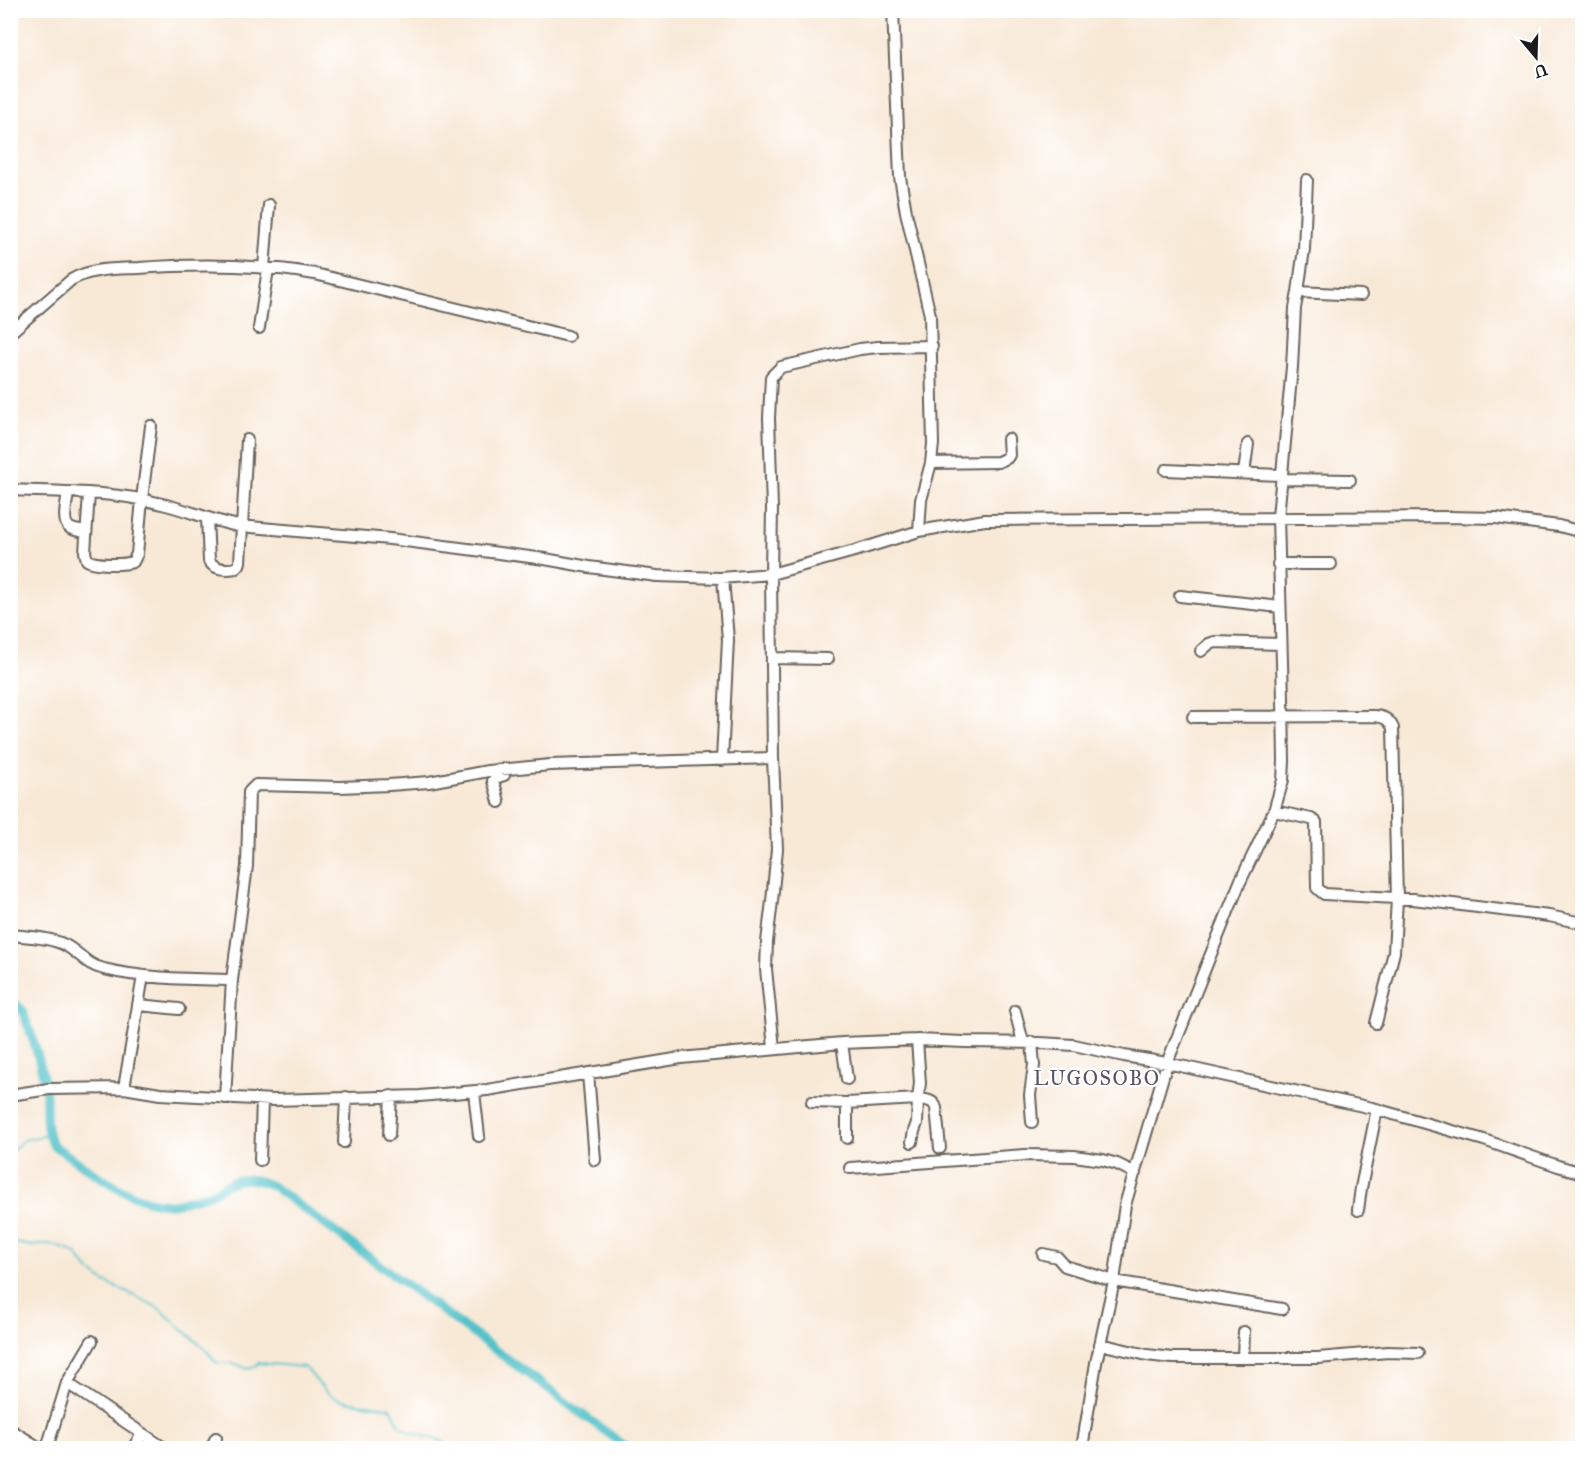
<svg xmlns="http://www.w3.org/2000/svg" width="1593" height="1459" font-family="'IM FELL Great Primer',serif">
	<style>
		.lines { fill: none; stroke-linecap: round; stroke-linejoin: round }
		.stream { stroke: #54c2ca; stroke-width: 2 }
		.canal { stroke: #54c2ca; stroke-width: 9 }
		.street-casing { stroke: #69645d; stroke-width: 14 }
		.primary-casing { stroke: #69645d; stroke-width: 20 }
		.street { stroke: #fff; stroke-width: 10 }
		.primary { stroke: #fff; stroke-width: 16 }
		.labels { text-anchor: middle; stroke-width: 4.5; stroke-linejoin: round; paint-order: stroke }
		.quarter-label { font-size: 20px; letter-spacing: 1.5px; fill: #575466; stroke: #fff }
	</style>
	<rect width="100%" height="100%" fill="#fff"/>
	<filter id="ink" filterUnits="userSpaceOnUse"><feTurbulence type="fractalNoise" baseFrequency=".0167" numOctaves="2"/><feDisplacementMap in="SourceGraphic" scale="12" xChannelSelector="R" yChannelSelector="G"/><feConvolveMatrix kernelMatrix="1 2 1 2 8 2 1 2 1" color-interpolation-filters="sRGB"/></filter>
	<filter id="wash" filterUnits="userSpaceOnUse"><feTurbulence type="fractalNoise" baseFrequency=".008" numOctaves="4" result="noise"/><feDisplacementMap in="SourceGraphic" scale="24" xChannelSelector="R" yChannelSelector="G"/><feGaussianBlur stdDeviation="1.35" result="paint"/><feColorMatrix in="noise" values="0 0 0 0 0 0 0 0 0 0 0 0 0 0 0 0 0 1.4 0 .05"/><feComposite in="paint" operator="in"/></filter>
	<g filter="url(#wash)">
		<rect width="100%" height="100%" fill="#f8e9d7"/>
		<g class="lines">
			<path class="stream" d="M10 1153 23 1140 49 1135
				M10 1242 32 1246 50 1244 74 1252 90 1271 105 1282 149 1303 160 1309 206 1350 217 1363H233L248 1369 255 1367 258 1363 305 1367C312 1375 322 1389 330 1395 344 1404 374 1404 391 1408L400 1425 410 1432 442 1441 446 1448"/>
			<path class="canal" d="M10 1005H17L22 1010C32 1034 40 1061 45 1086 48 1105 42 1130 54 1146 87 1167 128 1203 169 1204 175 1205 181 1202 187 1200 195 1198 205 1196 213 1192 218 1190 221 1187 225 1185 244 1176 256 1178 274 1187L628 1448"/>
		</g>
	</g>
	<g filter="url(#ink)">
		<g class="lines">
			<defs>
				<path id="street" d="M264 268 269 205
					M1298 292 1304 249 1307 180
					M259 328 268 269
					M10 333 71 280C91 268 116 269 139 268 197 264 257 264 315 274L568 336
					M931 463 998 462 1007 458 1009 455 1008 439
					M1166 470 1281 475
					M1244 473 1248 444
					M1281 479 1350 480
					M10 490C59 492 111 491 158 503 186 509 211 521 239 526L390 539 545 559 589 567 657 576 721 578 771 574 772 508 769 418 771 377 781 367 860 349 878 347 932 346
					M68 493C67 502 61 523 70 528 75 531 82 531 86 532
					M89 494 85 552 87 560C95 565 123 565 133 562L137 554 142 499 151 426
					M207 518 209 561C215 570 226 570 236 568L239 565 240 562 247 440
					M919 531 985 520 1448 517 1496 518 1559 526 1582 532
					M1278 564H1331
					M1180 596 1280 607
					M1201 651 1209 644 1215 642 1281 644
					M772 658 828 659
					M1193 717 1375 716C1384 717 1389 719 1393 728L1397 899 1394 952 1376 1023
					M722 760 728 640 723 578
					M499 802 496 790 493 781 495 778 504 775V769
					M1274 811 1311 819 1316 822 1317 888 1324 894 1413 899 1549 916 1582 923
					M10 935C28 937 49 937 65 945 80 953 86 965 104 969 144 979 191 979 232 980
					M139 1005 179 1009
					M1015 1011 1023 1042
					M1032 1042 1034 1065 1030 1095 1032 1122
					M842 1043 847 1079
					M774 1048 766 969 767 942 772 901 777 849 773 758 771 574 858 550 919 531 921 500 931 463 933 444 930 315 906 212 900 177 893 10
					M588 1073 595 1160
					M124 1088 143 976
					M474 1092 479 1136
					M10 1095 49 1089 124 1088 160 1094 273 1100 420 1096 487 1090 681 1058 842 1043 917 1040 964 1042 1040 1043 1074 1045 1124 1056 1167 1063 1372 1108 1484 1140 1558 1166 1582 1173
					M225 1098 232 980 247 866 249 792 256 785 340 787 389 785 429 782 488 771 550 765 773 758
					M812 1102 847 1103 918 1099 920 1083 917 1040
					M389 1135 391 1096
					M847 1138V1103
					M344 1142 346 1097
					M912 1142 914 1131 917 1123 918 1099C926 1100 934 1100 936 1108L940 1148
					M260 1160 262 1100
					M850 1168 1025 1155 1074 1156 1103 1160 1117 1164 1135 1173
					M1358 1210 1361 1188 1377 1109
					M1043 1254 1057 1257 1065 1266 1114 1281 1282 1309
					M1100 1344 1147 1355 1172 1358H1318L1388 1352 1418 1353
					M1243 1358 1244 1332
					M67 1383 164 1448
					M47 1448 67 1383 92 1341
					M133 1448 142 1434
					M211 1448 216 1438
					M1082 1448 1096 1363 1114 1281 1125 1205 1167 1063 1240 882 1274 811 1283 780 1284 761 1283 699 1278 517 1292 367 1295 308 1298 292 1361 295"/>
				<path id="primary" d="M10 1433 34 1448"/>
			</defs>
			<use href="#street" class="street-casing"/>
			<use href="#primary" class="primary-casing"/>
			<use href="#street" class="street"/>
			<use href="#primary" class="primary"/>
		</g>
	</g>
	<g class="labels">
		<g class="quarter-label">
			<text x="1097" y="1085">LUGOSOBO</text>
		</g>
	</g>
	<rect width="1593" height="1459" fill="none" stroke="#fff" stroke-width="36"/>
	<g transform="translate(1536 57) rotate(161)" stroke="#ffffff" stroke-width="4.5" paint-order="stroke">
	<path d="M0-4.5L10 22L0 15L-10 22Z" fill="#1c1c1c"/>
	<text y="-9" font-size="16" font-weight="bold" text-anchor="middle" fill="#1c1c1c">U</text>
	</g>
</svg>
